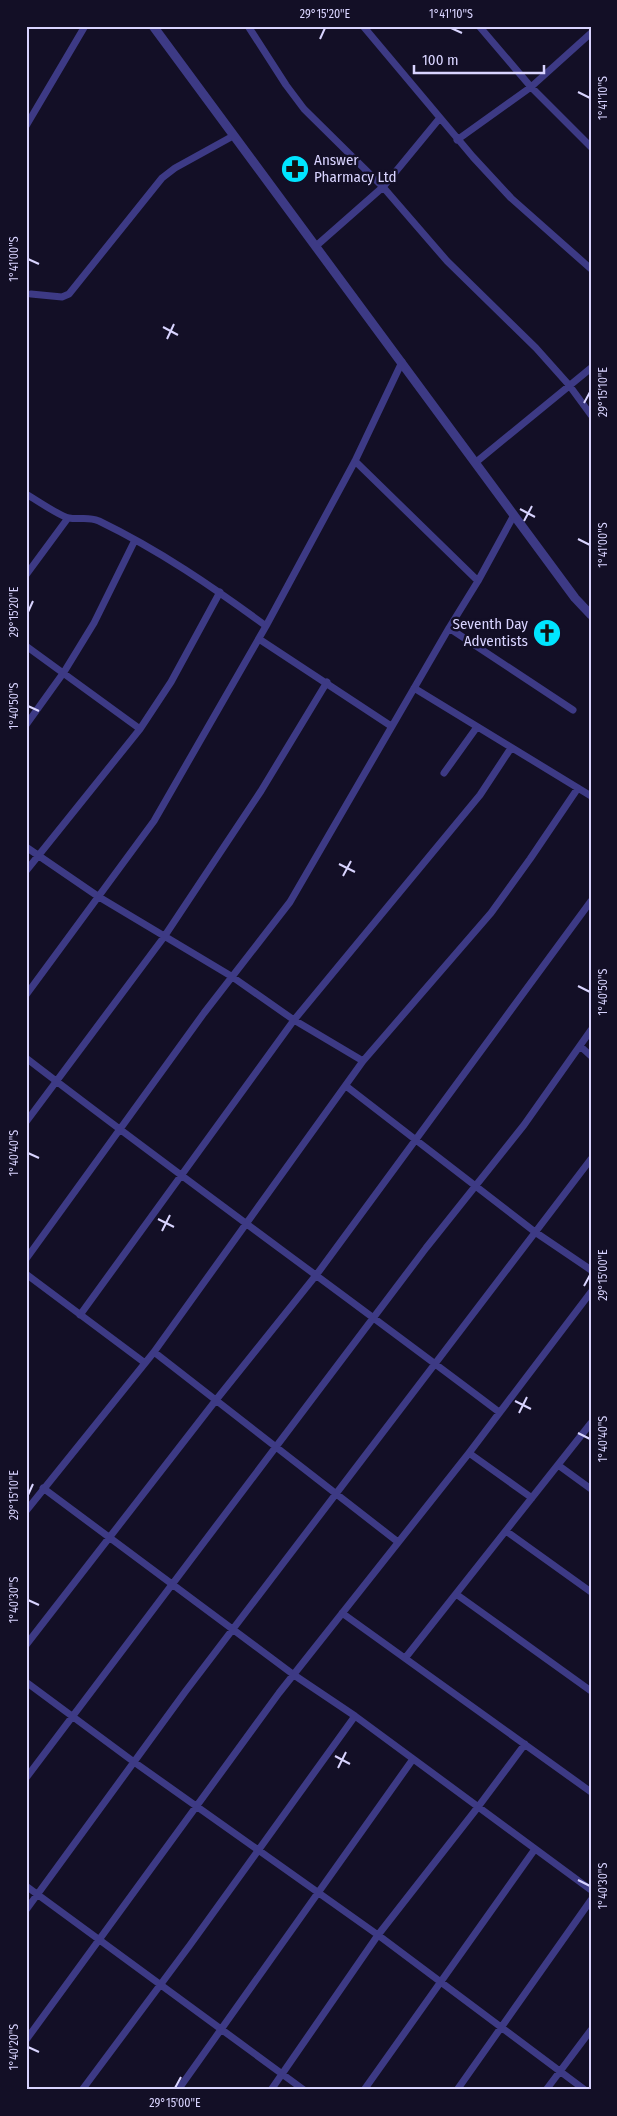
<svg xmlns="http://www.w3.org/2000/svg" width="617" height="2116" font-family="'Fira Sans Condensed',sans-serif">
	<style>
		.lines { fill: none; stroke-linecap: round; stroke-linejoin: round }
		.minor { stroke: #3d3a85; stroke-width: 7 }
		.tertiary { stroke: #3d3a85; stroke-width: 9 }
		.ticks { fill: none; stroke: #d9d4ff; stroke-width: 2 }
		.labels { text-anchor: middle; stroke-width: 5; stroke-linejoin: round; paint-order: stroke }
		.poi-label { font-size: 15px; fill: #d9d4ff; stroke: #130f26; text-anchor: start }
		.neatline { fill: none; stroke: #d9d4ff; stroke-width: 2 }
		.ticks-label { font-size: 12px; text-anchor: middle; fill: #d9d4ff }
	</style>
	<rect width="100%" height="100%" fill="#130f26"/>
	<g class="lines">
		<path class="minor" d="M248 26 286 85 304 109 383 187 447 261 536 348 569 385 591 415
			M363 26 473 157 511 198 591 269
			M479 26 531 87 591 147
			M26 126 85 26
			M457 140 531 87 591 33
			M316 246 383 187 439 119
			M31 294 62 297 69 294 162 178 175 168 233 136
			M355 461 478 581
			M475 463 591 368
			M26 494C35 499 61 517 69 518 80 520 87 516 99 521 159 550 213 587 266 626
			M26 575 68 518
			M449 628 573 710
			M259 639 391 726
			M26 646 140 729
			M414 688 591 796
			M26 725 64 672 94 623 135 540
			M444 773 477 727
			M26 847 99 897 231 976 294 1020 363 1061
			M26 871 140 729 171 682 220 592
			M26 995 154 821 266 626 355 461 402 362
			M580 1046 591 1056
			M26 1058C182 1178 342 1293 499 1412
			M346 1086 535 1232 591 1270
			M26 1122 164 937 261 791 327 682
			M26 1259 204 1013 290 902 449 628 478 581 514 515
			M26 1274 145 1363
			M80 1315 294 1020 480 795 511 748
			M154 1352 398 1542
			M469 1453 532 1498
			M558 1465 591 1489
			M43 1488 294 1675 355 1716 591 1890
			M26 1511 154 1352 363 1061 491 913 530 859 578 788
			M506 1531 591 1592
			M456 1594 591 1691
			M342 1613 591 1792
			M26 1645 216 1400 317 1274 591 901
			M406 1657 591 1423
			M26 1682 134 1762 378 1935 585 2090
			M26 1778 426 1248 524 1125 591 1030
			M26 1886 304 2090
			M26 1910 185 1692 591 1159
			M26 2040 279 1693 469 1453 591 1292
			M82 2090 190 1945 355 1716
			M178 2090 413 1759
			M271 2090 378 1935 478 1807 525 1744
			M364 2090 535 1849
			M457 2090 591 1900
			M546 2090 591 2030"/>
		<path class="tertiary" d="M153 26 575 598 591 615"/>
	</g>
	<path class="ticks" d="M451 28 462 33M320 39 325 28M578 92 590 98M28 259 39 264M163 327 178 335M167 339 174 324M584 403 590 392M520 509 535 517M524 521 532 506M578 539 590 545M28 612 33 601M28 706 39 711M339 864 355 872M343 876 351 861M578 986 590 992M28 1153 39 1158M158 1219 174 1227M162 1231 170 1215M584 1286 590 1275M515 1401 531 1409M519 1413 527 1397M578 1433 590 1439M28 1495 33 1484M28 1600 39 1605M335 1756 350 1764M338 1768 346 1752M578 1880 590 1886M28 2047 39 2052M175 2088 181 2077"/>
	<defs>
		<symbol id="pharmacy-disc" viewBox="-11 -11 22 22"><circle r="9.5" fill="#00e5ff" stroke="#130f26"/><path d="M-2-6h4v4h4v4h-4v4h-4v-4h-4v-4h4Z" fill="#111"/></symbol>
		<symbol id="church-disc" viewBox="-11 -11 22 22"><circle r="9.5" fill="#00e5ff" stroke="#130f26"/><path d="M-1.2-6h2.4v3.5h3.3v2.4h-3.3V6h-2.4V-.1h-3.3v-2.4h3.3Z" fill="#111"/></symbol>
	</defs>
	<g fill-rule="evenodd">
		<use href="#pharmacy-disc" x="279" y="153" width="32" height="32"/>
		<use href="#church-disc" x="531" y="617" width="32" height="32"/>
	</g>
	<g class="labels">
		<g class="poi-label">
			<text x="314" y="165">Answer<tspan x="314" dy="17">Pharmacy Ltd</tspan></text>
			<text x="528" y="629" text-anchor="end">Seventh Day<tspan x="528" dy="17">Adventists</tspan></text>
		</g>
	</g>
	<rect width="617" height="2116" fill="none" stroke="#130f26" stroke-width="55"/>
	<path d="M414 65v8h130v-8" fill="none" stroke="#d9d4ff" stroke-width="2.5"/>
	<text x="422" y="65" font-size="15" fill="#d9d4ff" stroke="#130f26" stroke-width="4" paint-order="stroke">100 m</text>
	<rect x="28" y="28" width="562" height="2060" class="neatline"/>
	<g class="ticks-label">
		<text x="325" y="18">29°15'20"E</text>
		<text x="451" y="18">1°41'10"S</text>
		<text transform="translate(603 98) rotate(-90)" y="4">1°41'10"S</text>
		<text transform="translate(14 259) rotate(-90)" y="4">1°41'00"S</text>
		<text transform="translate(603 392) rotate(-90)" y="4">29°15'10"E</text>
		<text transform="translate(603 545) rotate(-90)" y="4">1°41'00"S</text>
		<text transform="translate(14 612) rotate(-90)" y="4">29°15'20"E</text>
		<text transform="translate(14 706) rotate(-90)" y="4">1°40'50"S</text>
		<text transform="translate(603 992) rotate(-90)" y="4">1°40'50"S</text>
		<text transform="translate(14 1153) rotate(-90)" y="4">1°40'40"S</text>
		<text transform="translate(603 1275) rotate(-90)" y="4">29°15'00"E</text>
		<text transform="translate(603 1439) rotate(-90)" y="4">1°40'40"S</text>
		<text transform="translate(14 1495) rotate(-90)" y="4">29°15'10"E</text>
		<text transform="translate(14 1600) rotate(-90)" y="4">1°40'30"S</text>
		<text transform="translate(603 1886) rotate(-90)" y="4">1°40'30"S</text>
		<text transform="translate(14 2047) rotate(-90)" y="4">1°40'20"S</text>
		<text x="175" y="2107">29°15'00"E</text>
	</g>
</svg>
